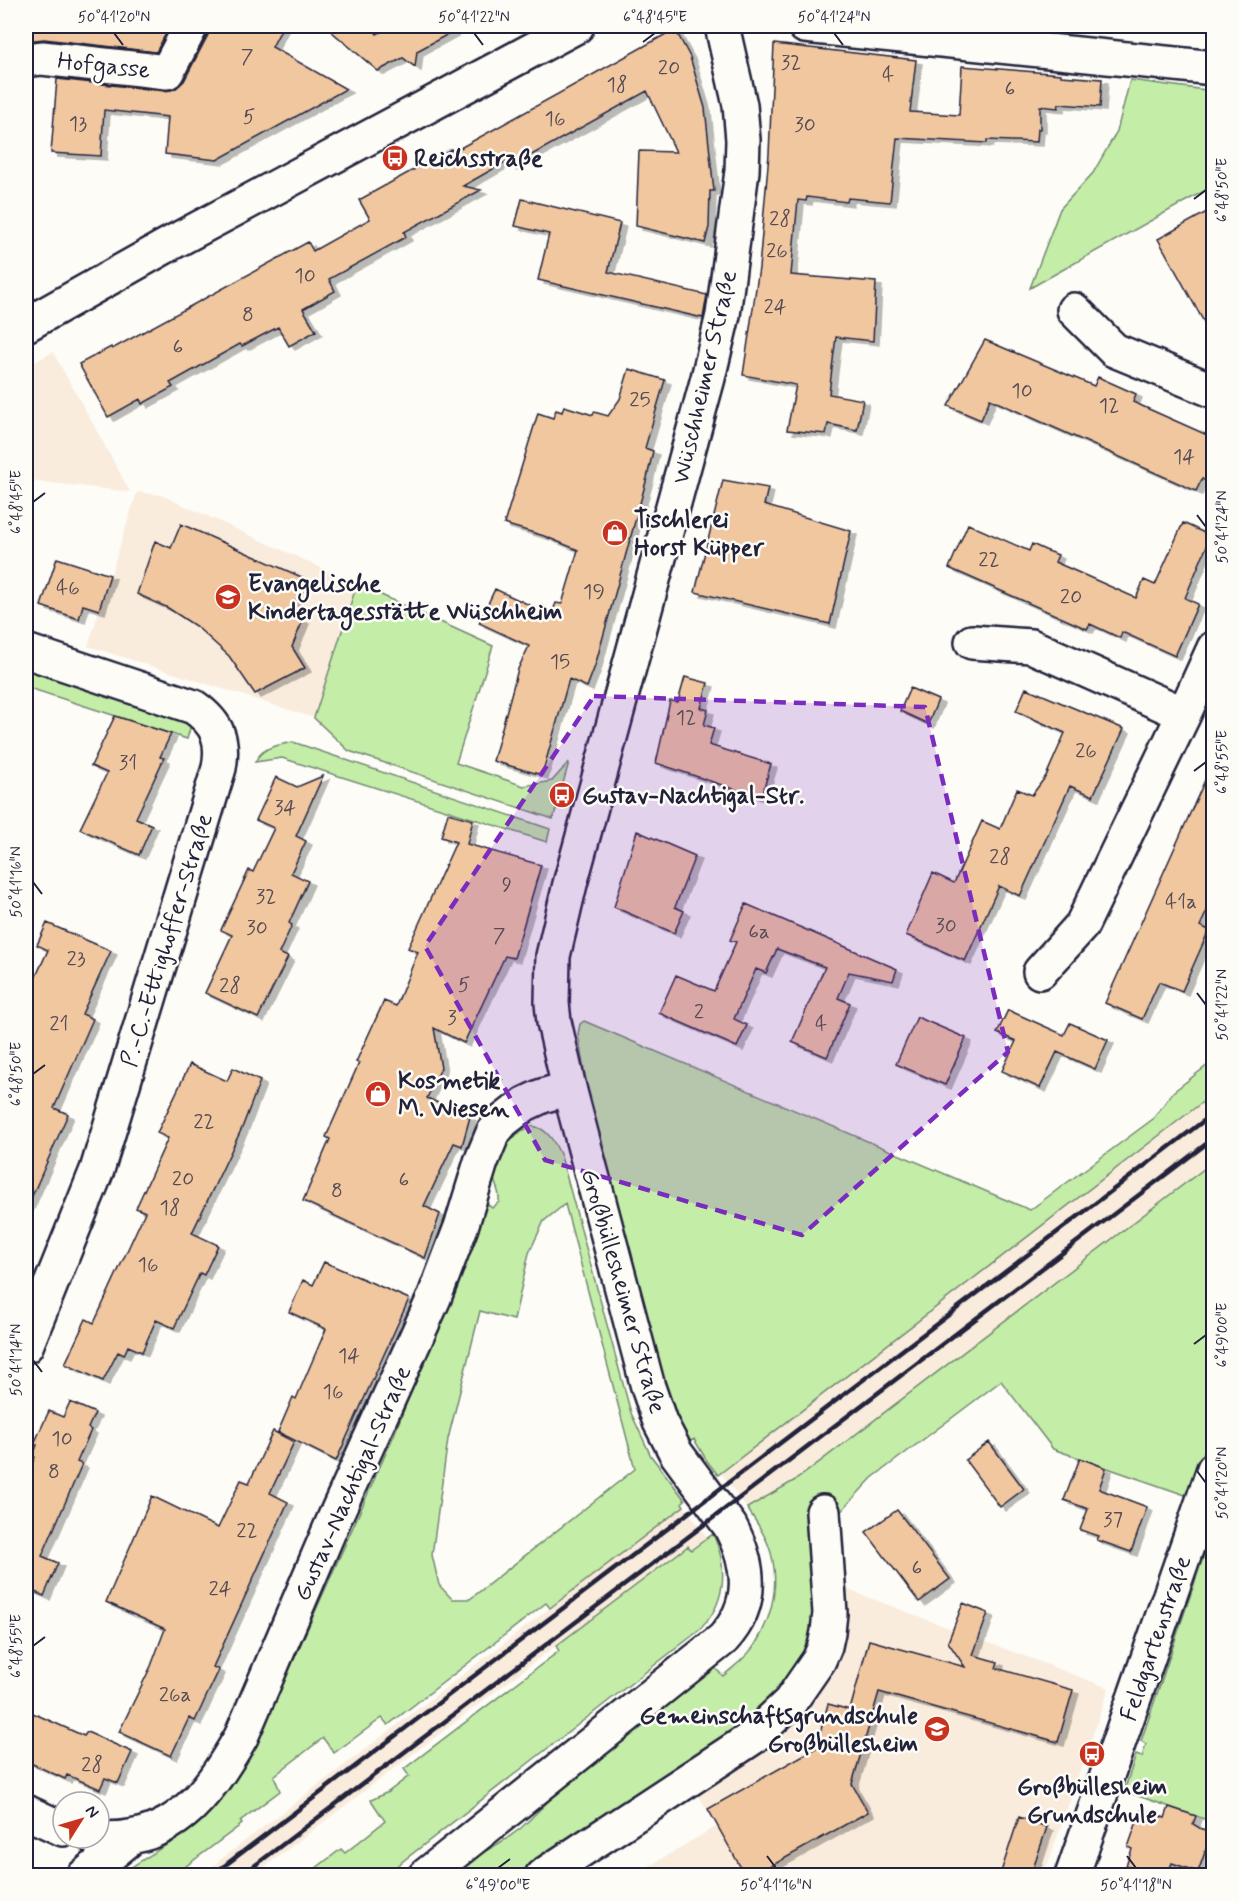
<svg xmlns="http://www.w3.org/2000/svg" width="1239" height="1901" font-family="Mynerve,sans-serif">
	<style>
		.built { fill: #f9ecdd }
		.green { fill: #c4eda8; stroke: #738872; stroke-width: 1.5; fill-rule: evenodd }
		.building { fill: #f1c7a0; stroke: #22223b; stroke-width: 1.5; filter: url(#shadow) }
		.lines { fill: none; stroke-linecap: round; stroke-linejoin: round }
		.street-casing { stroke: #22223b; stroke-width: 38 }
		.secondary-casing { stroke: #22223b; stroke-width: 38 }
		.street { stroke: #fdfcf7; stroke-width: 33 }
		.secondary { stroke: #fdfcf7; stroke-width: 33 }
		.rail { stroke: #22223b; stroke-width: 4.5 }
		.marked { fill: #7b2cbf; fill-opacity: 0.2; stroke: #7b2cbf; stroke-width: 4.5; stroke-dasharray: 12 8; stroke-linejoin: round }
		.ticks { fill: none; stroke: #22223b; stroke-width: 2 }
		.labels { text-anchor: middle; stroke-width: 5; stroke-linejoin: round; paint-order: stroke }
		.number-label { font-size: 21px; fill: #564b54 }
		.street-label { font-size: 24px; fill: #22223b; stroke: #fdfcf7 }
		.poi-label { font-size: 24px; font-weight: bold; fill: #22223b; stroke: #fdfcf7; text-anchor: start }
		.neatline { fill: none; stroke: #22223b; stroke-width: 2 }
		.ticks-label { font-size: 15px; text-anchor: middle; fill: #22223b }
	</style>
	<defs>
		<filter id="shadow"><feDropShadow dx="6" dy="4" stdDeviation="0" flood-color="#0004"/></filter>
	</defs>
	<rect width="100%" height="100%" fill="#fdfcf7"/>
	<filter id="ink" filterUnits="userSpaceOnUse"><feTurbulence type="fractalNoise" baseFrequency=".0167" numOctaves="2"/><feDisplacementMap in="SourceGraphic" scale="12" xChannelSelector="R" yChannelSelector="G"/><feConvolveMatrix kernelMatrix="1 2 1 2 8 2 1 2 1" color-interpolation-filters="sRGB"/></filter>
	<g filter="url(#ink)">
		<path class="built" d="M53 352 121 475 130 492 26 480V367Z
			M137 492 161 495 357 584 314 718 88 646Z
			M1213 1094V1162L797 1479 747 1508 721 1473Z
			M684 1506 708 1538 691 1551 687 1546 254 1875 199 1876Z
			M838 1586 1109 1688 1044 1875 632 1876 717 1826 695 1790Z"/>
		<path class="green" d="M1130 80 1213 91V186L1030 288 1060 209 1093 173 1117 131Z
			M357 584 493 646 456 763 524 786 552 781 569 762 562 787 556 786 552 800 558 803 553 819 349 751 314 718Z
			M26 663 192 721 187 739 26 687Z
			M293 742 550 829 547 842 282 758 255 762C263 746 277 746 293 742Z
			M584 1021 1030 1210 1153 1119 1173 1092 1213 1061V1094L718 1475 707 1461 694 1439 688 1443 680 1430 663 1384 586 1082 578 1034 580 1024Z
			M532 1126C548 1128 555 1143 561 1156L631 1413 651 1456 685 1500 682 1503 684 1506 550 1608 546 1603 388 1725 382 1718 334 1753 323 1738 274 1776 280 1791 240 1821 242 1824 174 1875 118 1876C142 1859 169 1845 191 1827 217 1807 236 1778 253 1751L394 1435 485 1202 492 1208 499 1202C500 1189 496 1189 494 1179 492 1157 514 1133 532 1126ZM565 1204 635 1469 470 1599H452L439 1585 432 1555 448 1439 480 1311 514 1320 529 1253 544 1221Z
			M1213 1162V1427L1188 1496 1053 1449 1001 1381 872 1478 834 1519 811 1638 803 1664 767 1710 614 1817 523 1875 450 1876 467 1862 506 1839 521 1828 569 1781 715 1668 723 1676C734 1666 748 1657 756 1643 774 1614 781 1577 768 1544 763 1531 755 1520 747 1508L797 1479Z
			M1213 1515V1822L1124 1791 1136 1755 1142 1757 1146 1744 1141 1741 1205 1552 1204 1546Z
			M713 1534C729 1568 726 1606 697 1632L385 1875H307L341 1849 345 1853 385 1821 371 1800 388 1792 409 1776 404 1769 559 1651 556 1646 688 1546 691 1550Z"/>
		<path class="building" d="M26 26H170L156 52 44 39 26 41Z
			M210 26H283L272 47 346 89 217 160 165 154 168 117 104 110 101 156 51 153 57 79 165 91 175 89 184 81 208 35Z
			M325 26H372L377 34 392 26H463L417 51 415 67 403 58 378 71Z
			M675 29 690 57 705 108 714 191H710L709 227 705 243 636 226 639 151 676 152 647 91 510 167 507 161 463 186 481 190 404 232 406 237 329 279 335 291 303 309 316 331 289 346 278 327 242 346 240 344 170 383 173 387 142 404 140 399 108 417 79 364 111 347 112 349 308 242 313 251 370 219 359 200 451 149 453 152Z
			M774 44 916 60 910 112 959 115 962 66 1061 74V76L1102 79 1100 107 1059 104 1058 108 1040 106V129H1038L1037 142 987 140V143L897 138 890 202 848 198 847 202 807 197 806 201 798 200 791 275 876 282 873 341 836 337 832 368 829 394 863 400 857 430 828 424 826 434 787 430 796 385 743 375 759 268 769 154Z
			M522 199 620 223 608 272 707 295 703 318 538 280 549 234 515 226Z
			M1214 208V340L1158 239Z
			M985 340 1094 386 1098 377 1136 394 1133 402 1214 438V484L1202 479 1196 491 990 399 981 420 948 406Z
			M629 369 665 380 645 448 653 451 647 478 595 666 587 687 569 679 542 775 493 761 518 669 529 646 479 623 495 589 551 615 556 603 562 604 578 550 544 536 504 524 538 413 553 418 556 410 562 412 564 406 593 415 594 412 608 416 620 399Z
			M723 480 768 488 764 505 851 531 830 624 695 592Z
			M1183 523 1211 536 1185 598 1198 604 1175 656 1122 632 1120 638 1090 624 1087 629 949 568 968 524 1029 551 1032 544 1045 550 1058 555 1055 562 1136 598 1144 580 1155 585Z
			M181 524 306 579 290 615 303 620 292 647 305 668 255 694 229 656 197 627 168 608 137 594 155 541 171 548Z
			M57 558 110 575 99 610 83 605 79 619 41 606Z
			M685 677 708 683 701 708 708 710 704 725 714 728 709 745 771 764 761 798 656 763 670 701 678 702Z
			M910 688 938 700 928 724 900 711Z
			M1026 688 1124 729 1093 796 1070 786 1020 896 999 886 965 961 906 935 933 873 954 883 982 821 1000 829 1017 789 1032 795 1046 776 1065 733 1016 711Z
			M115 716 171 734 160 757 164 758 136 818 152 825 139 855 80 829 107 773 91 766Z
			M1214 760V896L1200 926 1209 930 1182 991 1159 982 1142 1019 1105 1003Z
			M323 776 296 836 306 841 291 873 308 881 289 923 292 925 279 953 288 957 258 1018 205 993 232 935 221 930 249 870 253 872 274 828 256 820 276 777 297 787Z
			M448 813 473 820 467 844 541 865 514 958 505 956 464 1043 434 1028 441 1068 427 1098 470 1117 462 1146 454 1143 424 1206 440 1214 425 1258 303 1201 330 1139 326 1137 359 1063 356 1062 384 1001 396 1006 418 952 408 948 456 842 441 837Z
			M637 831 695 856 675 907 684 911 674 933 614 907Z
			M746 904 897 969 893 981 849 972 838 998 850 1003 827 1057 792 1042 825 967 777 949 766 973 756 969 734 1019 747 1025 737 1047 659 1013 676 975 714 991 736 942 730 940Z
			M47 923 111 951 82 1014 93 1019 54 1108 68 1114 26 1210V998L48 950 37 945Z
			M1008 1010 1064 1035 1070 1023 1108 1040 1095 1069 1057 1052 1040 1088 1002 1071 1016 1041 997 1033Z
			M917 1017 966 1038 945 1085 896 1064Z
			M190 1064 227 1081 233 1068 260 1081 242 1128 192 1233 218 1245 204 1275 200 1273 174 1328 156 1320 142 1352 128 1346 124 1355 118 1352 103 1381 65 1364 86 1319 94 1323 145 1212 136 1208 168 1138 157 1133Z
			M324 1262 409 1299 336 1461 278 1432 293 1397 296 1399 326 1329 289 1312 303 1280 313 1285Z
			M70 1402 95 1413 88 1428 91 1430 77 1462 82 1464 42 1556 58 1563 44 1596 28 1589 26 1595V1478L35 1457 33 1456 37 1445 34 1444 49 1411 63 1417Z
			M273 1431 294 1442 270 1493 288 1502 213 1667 219 1670 207 1695 195 1721 189 1718 171 1756 119 1732 151 1666 165 1629 106 1602 152 1496 218 1528 241 1480 249 1483Z
			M989 1442 1024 1489 1000 1507 965 1460Z
			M1080 1458 1106 1468 1099 1489 1147 1507 1131 1552 1097 1540 1099 1536 1080 1530 1088 1509 1064 1500Z
			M897 1510 950 1579 919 1602 866 1532Z
			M963 1603 988 1613 973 1655 998 1662 996 1668 1073 1690 1058 1742 879 1692 852 1784 868 1812 755 1875H745L708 1809 816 1748 828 1704 850 1710 869 1640 965 1667 948 1642Z
			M26 1710 84 1736 87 1732 132 1752 118 1783 105 1778 100 1789 67 1775 65 1779 26 1761Z
			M1169 1807 1196 1816 1193 1824 1211 1835 1198 1872 1172 1863 1167 1875H1154L1126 1866 1132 1849 1128 1847 1141 1810 1165 1818Z
			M1019 1817 1047 1827 1031 1875H1000Z"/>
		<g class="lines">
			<defs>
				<path id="street" d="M805 26 1214 68
					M26 60 42 58 167 72 191 26
					M1074 310 1114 350 1214 391
					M972 642 1031 646 1184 714
					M26 651 194 707C218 724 224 740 219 768L97 1170 26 1346
					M1040 972 1082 925 1184 714 1214 648
					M26 1812 63 1829
					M95 1838C172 1845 206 1797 241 1737L335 1517 434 1298 461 1227 481 1162 493 1133 503 1121 525 1104 542 1096 569 1088
					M84 1876 132 1837
					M542 1876 752 1738 790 1702 819 1660 825 1646 828 1632 830 1613 823 1512
					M1072 1876 1214 1469"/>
				<path id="secondary" d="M26 325 175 241 577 26
					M425 1876 723 1639C755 1604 751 1566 730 1526L676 1453 660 1422 648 1387 569 1088 554 1022 552 1003 553 956 570 884 708 378 723 315 742 171 743 140 740 105 722 26"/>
			</defs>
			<use href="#street" class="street-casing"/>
			<use href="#secondary" class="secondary-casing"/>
			<use href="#street" class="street"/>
			<use href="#secondary" class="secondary"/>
			<path class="rail" d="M211 1876 1214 1113
				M241 1876 1214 1138"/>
		</g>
	</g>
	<path class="marked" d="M594 696 925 707 1008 1052 802 1235 545 1160 425 946Z"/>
	<path class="ticks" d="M114 33 123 45M474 33 483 45M834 33 843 45M643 42 655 33M1194 199 1206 190M33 502 45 493M1197 515 1206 527M1194 771 1206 762M33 882 42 894M1197 993 1206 1005M33 1074 45 1065M1194 1344 1206 1335M33 1360 42 1372M1197 1471 1206 1483M33 1646 45 1637M767 1856 776 1868M1127 1856 1136 1868M498 1868 510 1859"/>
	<defs>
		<symbol id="bus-disc" viewBox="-11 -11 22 22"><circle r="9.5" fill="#c8321e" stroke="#fdfcf7"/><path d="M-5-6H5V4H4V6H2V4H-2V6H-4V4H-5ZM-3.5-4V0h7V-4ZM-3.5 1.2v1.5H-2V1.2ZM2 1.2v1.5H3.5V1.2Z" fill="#fff"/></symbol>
		<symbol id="shop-disc" viewBox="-11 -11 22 22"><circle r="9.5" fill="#c8321e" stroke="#fdfcf7"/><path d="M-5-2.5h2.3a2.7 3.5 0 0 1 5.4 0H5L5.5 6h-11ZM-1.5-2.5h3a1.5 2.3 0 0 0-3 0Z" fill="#fff"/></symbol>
		<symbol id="school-disc" viewBox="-11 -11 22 22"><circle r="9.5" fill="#c8321e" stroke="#fdfcf7"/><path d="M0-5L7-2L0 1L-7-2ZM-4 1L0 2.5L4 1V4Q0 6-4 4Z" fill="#fff"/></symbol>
	</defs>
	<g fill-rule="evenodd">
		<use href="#bus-disc" x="380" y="143" width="30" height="30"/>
		<use href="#shop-disc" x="600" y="518" width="30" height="30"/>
		<use href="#school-disc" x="213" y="582" width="30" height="30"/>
		<use href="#bus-disc" x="547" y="780" width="30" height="30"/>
		<use href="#shop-disc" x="363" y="1079" width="30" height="30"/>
		<use href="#school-disc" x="922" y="1714" width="30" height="30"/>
		<use href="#bus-disc" x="1077" y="1739" width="30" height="30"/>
	</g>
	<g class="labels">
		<g class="number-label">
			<text x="247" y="63">7</text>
			<text x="791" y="69">32</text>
			<text x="669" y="74">20</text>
			<text x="888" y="81">4</text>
			<text x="617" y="91">18</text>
			<text x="1010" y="95">6</text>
			<text x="249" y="123">5</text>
			<text x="555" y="125">16</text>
			<text x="78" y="130">13</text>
			<text x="805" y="131">30</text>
			<text x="780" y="225">28</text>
			<text x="777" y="257">26</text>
			<text x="305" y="282">10</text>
			<text x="775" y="313">24</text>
			<text x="248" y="321">8</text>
			<text x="178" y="353">6</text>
			<text x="1022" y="397">10</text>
			<text x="640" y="406">25</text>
			<text x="1109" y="412">12</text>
			<text x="1184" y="463">14</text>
			<text x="989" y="566">22</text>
			<text x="68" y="594">46</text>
			<text x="594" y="598">19</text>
			<text x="1071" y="603">20</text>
			<text x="560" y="668">15</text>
			<text x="686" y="724">12</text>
			<text x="1086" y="757">26</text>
			<text x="128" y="769">31</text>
			<text x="285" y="814">34</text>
			<text x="1000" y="863">28</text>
			<text x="507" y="891">9</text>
			<text x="266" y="903">32</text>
			<text x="1181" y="908">41a</text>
			<text x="946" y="932">30</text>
			<text x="257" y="934">30</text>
			<text x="759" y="938">6a</text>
			<text x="499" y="942">7</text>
			<text x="76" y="965">23</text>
			<text x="464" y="991">5</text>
			<text x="230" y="992">28</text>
			<text x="699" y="1018">2</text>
			<text x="452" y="1024">3</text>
			<text x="59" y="1030">21</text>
			<text x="821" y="1030">4</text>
			<text x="204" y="1128">22</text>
			<text x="183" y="1185">20</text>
			<text x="404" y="1186">6</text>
			<text x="337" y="1197">8</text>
			<text x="170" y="1214">18</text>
			<text x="148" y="1271">16</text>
			<text x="349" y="1362">14</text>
			<text x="333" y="1398">16</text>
			<text x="62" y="1445">10</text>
			<text x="54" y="1478">8</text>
			<text x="1113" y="1526">37</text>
			<text x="247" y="1537">22</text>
			<text x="917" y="1574">6</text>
			<text x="220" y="1595">24</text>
			<text x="175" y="1701">26a</text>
			<text x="92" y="1771">28</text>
		</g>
		<g class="street-label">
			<text transform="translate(104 65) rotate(6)" y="8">Hofgasse</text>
			<text transform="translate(704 377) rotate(-77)" y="8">Wüschheimer Straße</text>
			<text transform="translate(166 940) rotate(-73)" y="8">P.-C.-Ettighoffer-Straße</text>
			<text transform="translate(624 1291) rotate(74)" y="8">Großbüllesheimer Straße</text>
			<text transform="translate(352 1483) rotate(-66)" y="8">Gustav-Nachtigal-Straße</text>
			<text transform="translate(1155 1638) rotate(-71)" y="8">Feldgartenstraße</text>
		</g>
		<g class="poi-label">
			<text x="414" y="166">Reichsstraße</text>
			<text x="634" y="527">Tischlerei<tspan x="634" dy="28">Horst Küpper</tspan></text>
			<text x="248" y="591">Evangelische<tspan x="248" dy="28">Kindertagesstätte Wüschheim</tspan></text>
			<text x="582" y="803">Gustav-Nachtigal-Str.</text>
			<text x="398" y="1088">Kosmetik<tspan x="398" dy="28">M. Wiesen</tspan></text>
			<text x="918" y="1723" text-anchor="end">Gemeinschaftsgrundschule<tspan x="918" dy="28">Großbüllesheim</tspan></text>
			<text x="1092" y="1794" text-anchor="middle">Großbüllesheim<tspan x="1092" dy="28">Grundschule</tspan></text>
		</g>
	</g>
	<rect width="1239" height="1901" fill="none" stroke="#fdfcf7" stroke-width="66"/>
	<g transform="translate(81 1820) rotate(53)"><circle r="28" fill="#fdfcf7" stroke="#a5a5ac" stroke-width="1.5"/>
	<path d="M0-4.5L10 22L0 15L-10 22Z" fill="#c8321e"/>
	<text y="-9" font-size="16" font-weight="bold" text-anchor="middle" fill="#22223b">N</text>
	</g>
	<rect x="33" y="33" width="1173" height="1835" class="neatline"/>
	<g class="ticks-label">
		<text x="114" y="22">50°41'20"N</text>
		<text x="474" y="22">50°41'22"N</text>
		<text x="655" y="22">6°48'45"E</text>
		<text x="834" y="22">50°41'24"N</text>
		<text transform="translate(1222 190) rotate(-90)" y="5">6°48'50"E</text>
		<text transform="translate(16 502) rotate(-90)" y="5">6°48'45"E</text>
		<text transform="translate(1222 527) rotate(-90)" y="5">50°41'24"N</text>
		<text transform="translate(1222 762) rotate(-90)" y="5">6°48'55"E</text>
		<text transform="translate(16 882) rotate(-90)" y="5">50°41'16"N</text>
		<text transform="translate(1222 1005) rotate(-90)" y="5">50°41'22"N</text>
		<text transform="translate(16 1074) rotate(-90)" y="5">6°48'50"E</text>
		<text transform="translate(1222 1335) rotate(-90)" y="5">6°49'00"E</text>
		<text transform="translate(16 1360) rotate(-90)" y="5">50°41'14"N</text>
		<text transform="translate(1222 1483) rotate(-90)" y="5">50°41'20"N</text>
		<text transform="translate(16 1646) rotate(-90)" y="5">6°48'55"E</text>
		<text x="498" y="1890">6°49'00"E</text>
		<text x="776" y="1890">50°41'16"N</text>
		<text x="1136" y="1890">50°41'18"N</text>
	</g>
</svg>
